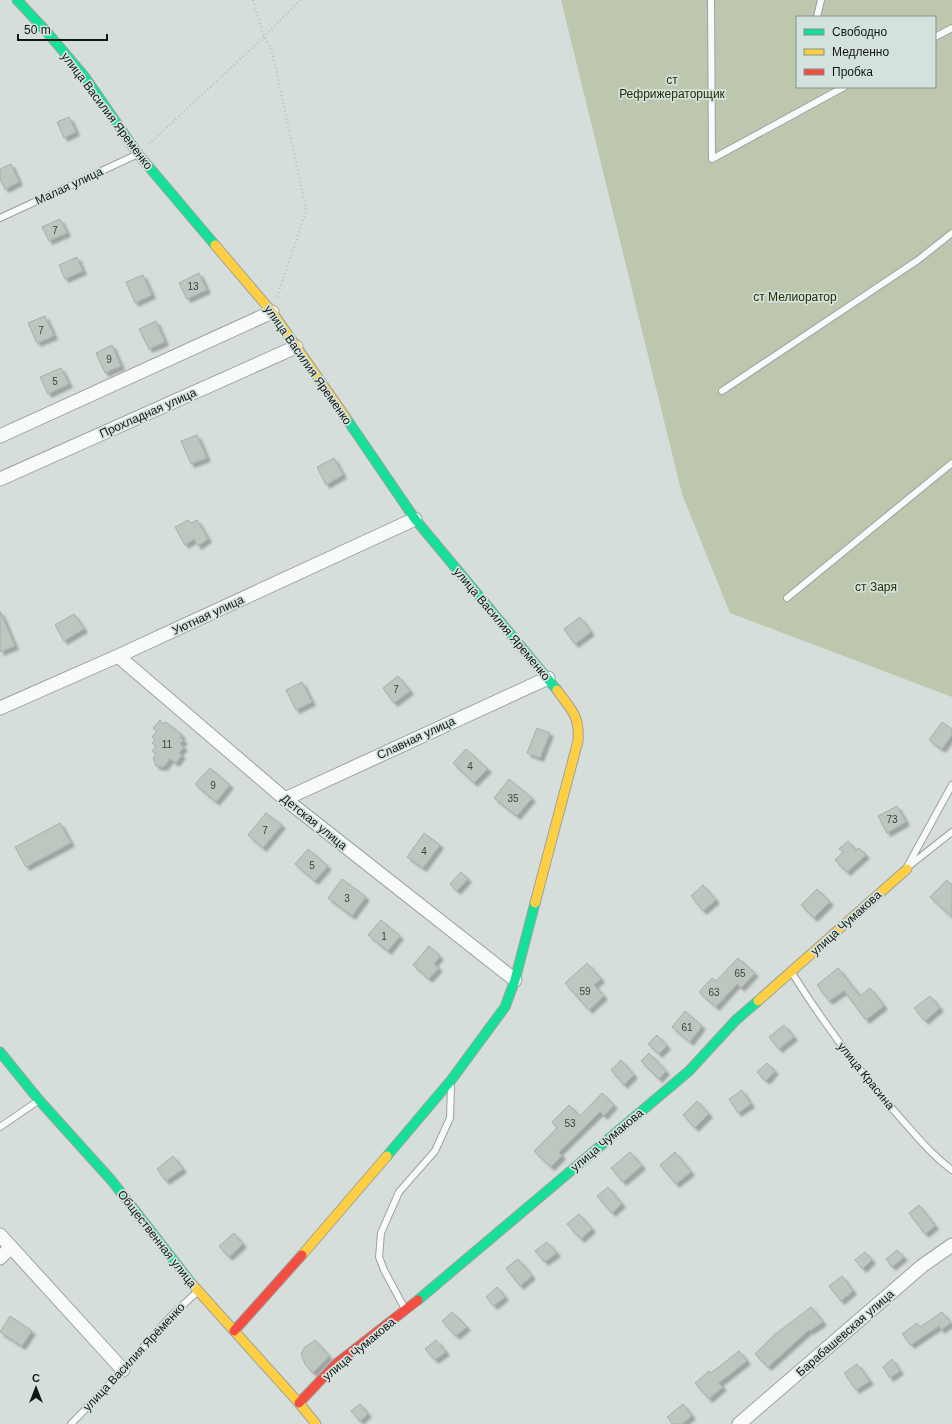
<svg xmlns="http://www.w3.org/2000/svg" width="952" height="1424" font-family="Arial,sans-serif">
	<style>
		.green { fill: #bcc7ae; fill-rule: evenodd }
		.building { fill: #bcc7bf; stroke: #a8aeab; filter: url(#shadow) }
		.lines { fill: none; stroke-linecap: round; stroke-linejoin: round }
		.lane-casing { stroke: #9ca2a0; stroke-width: 8 }
		.street-casing { stroke: #9ca2a0; stroke-width: 15 }
		.fast-casing { stroke: #9ca2a0; stroke-width: 11 }
		.slow-casing { stroke: #9ca2a0; stroke-width: 11 }
		.jam-casing { stroke: #9ca2a0; stroke-width: 11 }
		.path { stroke: #b8bcba; stroke-width: 2; stroke-dasharray: 1 3; stroke-linecap: butt }
		.lane { stroke: #f9fafa; stroke-width: 6 }
		.street { stroke: #f9fafa; stroke-width: 13 }
		.fast { stroke: #16e098; stroke-width: 9 }
		.slow { stroke: #ffcf43; stroke-width: 9 }
		.jam { stroke: #f24e42; stroke-width: 9 }
		.labels { text-anchor: middle; stroke-width: 3.5; stroke-linejoin: round; paint-order: stroke }
		.number-label { font-size: 10px; fill: #3c4340 }
		.park-label { font-size: 12px; fill: #243000; stroke: #d3e2dd }
		.street-label { font-size: 12px; fill: #121715; stroke: #d3e2dd }
	</style>
	<defs>
		<filter id="shadow"><feDropShadow dx="3.5" dy="3.5" stdDeviation="1" flood-color="#0004"/></filter>
	</defs>
	<rect width="100%" height="100%" fill="#d6dedc"/>
	<path class="green" d="M561 0H952V697L730 613 682 494ZM797 17H935V87H797Z"/>
	<path class="building" d="M69 117 76 132 64 138 57 122Z
		M11 164 19 182 5 189 0 179V169Z
		M60 219 67 233 49 241 42 227Z
		M77 257 83 271 65 279 59 265Z
		M199 273 207 290 187 299 179 283Z
		M143 275 152 295 135 303 126 282Z
		M45 316 54 336 37 343 28 323Z
		M156 321 165 342 149 349 139 329Z
		M112 345 121 366 105 373 96 353Z
		M61 368 69 384 48 394 40 377Z
		M197 435 207 458 191 464 181 441Z
		M334 458 343 475 326 485 317 467Z
		M188 520 191 523 197 520 208 539 198 546 194 539 185 545 175 527Z
		M0 611 15 646 0 652Z
		M74 614 84 629 64 641 55 625Z
		M580 617 591 632 575 644 564 629Z
		M398 676 410 691 394 703 383 688Z
		M302 682 312 702 296 710 286 690Z
		M160 720 163 724 166 722 182 735 180 738 184 740 180 744 184 747 179 753 182 755 176 763 170 759 164 767 156 766 153 758 156 754 152 751 156 746 152 743 155 740 152 737 157 731 153 728Z
		M942 722 952 729V735L942 749 929 740Z
		M537 728 550 733 540 758 527 753Z
		M466 749 488 769 474 783 453 763Z
		M210 768 230 785 216 802 195 784Z
		M509 779 532 798 517 816 494 798Z
		M897 806 906 822 887 833 878 816Z
		M266 813 282 825 263 848 248 835Z
		M60 823 71 843 26 867 15 847Z
		M424 833 440 845 423 868 407 857Z
		M848 841 856 851 859 848 866 855 847 872 835 860 843 852 839 849Z
		M308 849 328 866 315 881 295 864Z
		M461 872 468 879 457 891 450 884Z
		M342 879 366 897 352 916 328 898Z
		M947 880 952 885V917L930 897Z
		M703 885 716 900 703 911 691 896Z
		M817 889 830 902 814 918 801 905Z
		M381 920 400 936 388 951 368 935Z
		M429 946 440 956 434 964 439 968 429 979 413 965Z
		M738 958 755 973 741 988 737 984 716 1007 699 992 712 978 716 981Z
		M587 963 601 979 594 985 604 996 589 1010 565 983Z
		M838 968 860 996 870 988 884 1006 866 1020 844 991 829 1001 817 985Z
		M930 996 940 1008 925 1021 914 1008Z
		M685 1011 702 1026 690 1042 672 1027Z
		M784 1025 794 1037 779 1049 769 1037Z
		M657 1035 667 1046 659 1054 648 1044Z
		M649 1053 666 1071 659 1079 641 1061Z
		M621 1060 634 1075 624 1085 611 1070Z
		M767 1063 775 1071 766 1081 757 1072Z
		M742 1090 751 1104 738 1113 729 1099Z
		M602 1093 614 1105 604 1116 600 1112 559 1152 562 1156 551 1167 534 1151 557 1128 552 1122 569 1105 580 1116Z
		M697 1101 709 1114 695 1128 683 1115Z
		M630 1152 642 1166 623 1182 611 1168Z
		M675 1152 691 1172 676 1184 660 1165Z
		M173 1156 183 1169 166 1181 157 1169Z
		M608 1187 622 1204 612 1213 597 1196Z
		M919 1205 935 1226 925 1234 909 1213Z
		M579 1214 592 1229 581 1239 567 1224Z
		M234 1233 243 1244 229 1257 219 1246Z
		M547 1242 557 1253 545 1262 535 1251Z
		M897 1250 904 1257 892 1267 886 1259Z
		M865 1252 872 1260 863 1269 855 1260Z
		M518 1259 532 1276 520 1286 506 1268Z
		M842 1276 853 1291 841 1301 829 1286Z
		M497 1287 505 1297 494 1306 486 1297Z
		M811 1307 823 1322 810 1331 809 1330 768 1367 755 1354 774 1335Z
		M452 1312 467 1327 456 1336 442 1321Z
		M942 1312 951 1323 941 1330 939 1326 911 1345 902 1334 917 1323 920 1327Z
		M10 1316 32 1331 22 1346 0 1332Z
		M315 1340 329 1356 313 1373 305 1364 301 1354 304 1348Z
		M436 1340 446 1352 435 1360 425 1349Z
		M739 1351 747 1361 719 1383 723 1387 709 1399 695 1383 709 1371 711 1373Z
		M892 1359 900 1371 890 1378 883 1367Z
		M857 1364 870 1381 856 1390 844 1373Z
		M360 1404 368 1414 360 1421 351 1411Z
		M683 1404 692 1416 682 1424H673L667 1417Z"/>
	<g class="lines">
		<defs>
			<path id="lane" d="M711 0 712 159 844 87
				M817 17 821 0
				M935 37 952 28
				M0 218 136 155
				M722 391 918 260 952 233
				M787 598 952 463
				M909 866 952 832
				M907 867 952 785
				M792 973C825 1025 862 1075 903 1121 919 1139 933 1156 952 1170
				M0 1127 38 1101
				M405 1309 384 1270 379 1257 381 1233 399 1192 435 1151 450 1118 451 1087
				M71 1424 123 1370 171 1316 197 1292"/>
			<path id="street" d="M0 436 272 312
				M0 479 296 347
				M118 656 285 799 515 980
				M0 708 118 656 415 519
				M285 799 548 678
				M0 1235 123 1370
				M0 1258 11 1247
				M739 1424 922 1266 952 1245"/>
			<path id="fast" d="M17 0 46 31 85 77 138 154 215 245
				M346 418 415 519 557 690
				M0 1052 39 1100 112 1181 192 1284
				M387 1156 452 1079 505 1007 515 980 535 903
				M418 1300 689 1071 736 1020 758 1001"/>
			<path id="slow" d="M215 245 272 312 346 418
				M535 903 578 741C580 715 571 710 557 690
				M758 1001 907 869
				M302 1255 387 1156
				M192 1284 299 1403 316 1424"/>
			<path id="jam" d="M234 1331 302 1255
				M299 1403 337 1363 418 1300"/>
		</defs>
		<use href="#lane" class="lane-casing"/>
		<use href="#street" class="street-casing"/>
		<use href="#fast" class="fast-casing"/>
		<use href="#slow" class="slow-casing"/>
		<use href="#jam" class="jam-casing"/>
		<path class="path" d="M253 0 264 37 271 47 305 204 306 212 277 297
			M149 144 264 37 300 0"/>
		<use href="#lane" class="lane"/>
		<use href="#street" class="street"/>
		<use href="#fast" class="fast"/>
		<use href="#slow" class="slow"/>
		<use href="#jam" class="jam"/>
	</g>
	<g class="labels">
		<g class="number-label">
			<text x="55" y="234">7</text>
			<text x="193" y="290">13</text>
			<text x="41" y="334">7</text>
			<text x="109" y="363">9</text>
			<text x="55" y="385">5</text>
			<text x="396" y="693">7</text>
			<text x="167" y="748">11</text>
			<text x="470" y="770">4</text>
			<text x="213" y="789">9</text>
			<text x="513" y="802">35</text>
			<text x="892" y="823">73</text>
			<text x="265" y="834">7</text>
			<text x="424" y="855">4</text>
			<text x="312" y="869">5</text>
			<text x="347" y="902">3</text>
			<text x="384" y="940">1</text>
			<text x="740" y="977">65</text>
			<text x="585" y="995">59</text>
			<text x="714" y="996">63</text>
			<text x="687" y="1031">61</text>
			<text x="570" y="1127">53</text>
		</g>
		<g class="park-label">
			<text x="672" y="84">ст<tspan x="672" dy="14">Рефрижераторщик</tspan></text>
			<text x="795" y="301">ст Мелиоратор</text>
			<text x="876" y="591">ст Заря</text>
		</g>
		<g class="street-label">
			<text transform="translate(107 111) rotate(53)" y="4">улица Василия Яременко</text>
			<text transform="translate(69 186) rotate(-25)" y="4">Малая улица</text>
			<text transform="translate(308 365) rotate(55)" y="4">улица Василия Яременко</text>
			<text transform="translate(148 413) rotate(-24)" y="4">Прохладная улица</text>
			<text transform="translate(208 615) rotate(-25)" y="4">Уютная улица</text>
			<text transform="translate(502 624) rotate(50)" y="4">улица Василия Яременко</text>
			<text transform="translate(416 738) rotate(-25)" y="4">Славная улица</text>
			<text transform="translate(314 822) rotate(39)" y="4">Детская улица</text>
			<text transform="translate(846 923) rotate(-42)" y="4">улица Чумакова</text>
			<text transform="translate(866 1076) rotate(51)" y="4">улица Красина</text>
			<text transform="translate(607 1140) rotate(-40)" y="4">улица Чумакова</text>
			<text transform="translate(157 1239) rotate(52)" y="4">Общественная улица</text>
			<text transform="translate(845 1333) rotate(-41)" y="4">Барабашевская улица</text>
			<text transform="translate(359 1349) rotate(-40)" y="4">улица Чумакова</text>
			<text transform="translate(134 1357) rotate(-47)" y="4">улица Василия Ярёменко</text>
		</g>
	</g>
	<rect x="796" y="16" width="140" height="72" fill="#d3e2dd" stroke="#86918d"/>
	<rect x="804" y="29" width="20" height="6" fill="#16e098" stroke="#86918d"/>
	<text x="832" y="36" font-size="12" fill="#121715">Свободно</text>
	<rect x="804" y="49" width="20" height="6" fill="#ffcf43" stroke="#86918d"/>
	<text x="832" y="56" font-size="12" fill="#121715">Медленно</text>
	<rect x="804" y="69" width="20" height="6" fill="#f24e42" stroke="#86918d"/>
	<text x="832" y="76" font-size="12" fill="#121715">Пробка</text>
	<g transform="translate(36 1388)" stroke="#d3e2dd" stroke-width="3" paint-order="stroke">
	<path d="M0-3L7 15L0 10L-7 15Z" fill="#121715"/>
	<text y="-6" font-size="11" font-weight="bold" text-anchor="middle" fill="#121715">С</text>
	</g>
	<path d="M18 34v6h89v-6" fill="none" stroke="#121715" stroke-width="2"/>
	<text x="24" y="34" font-size="12" fill="#121715" stroke="#d3e2dd" stroke-width="3" paint-order="stroke">50 m</text>
</svg>
